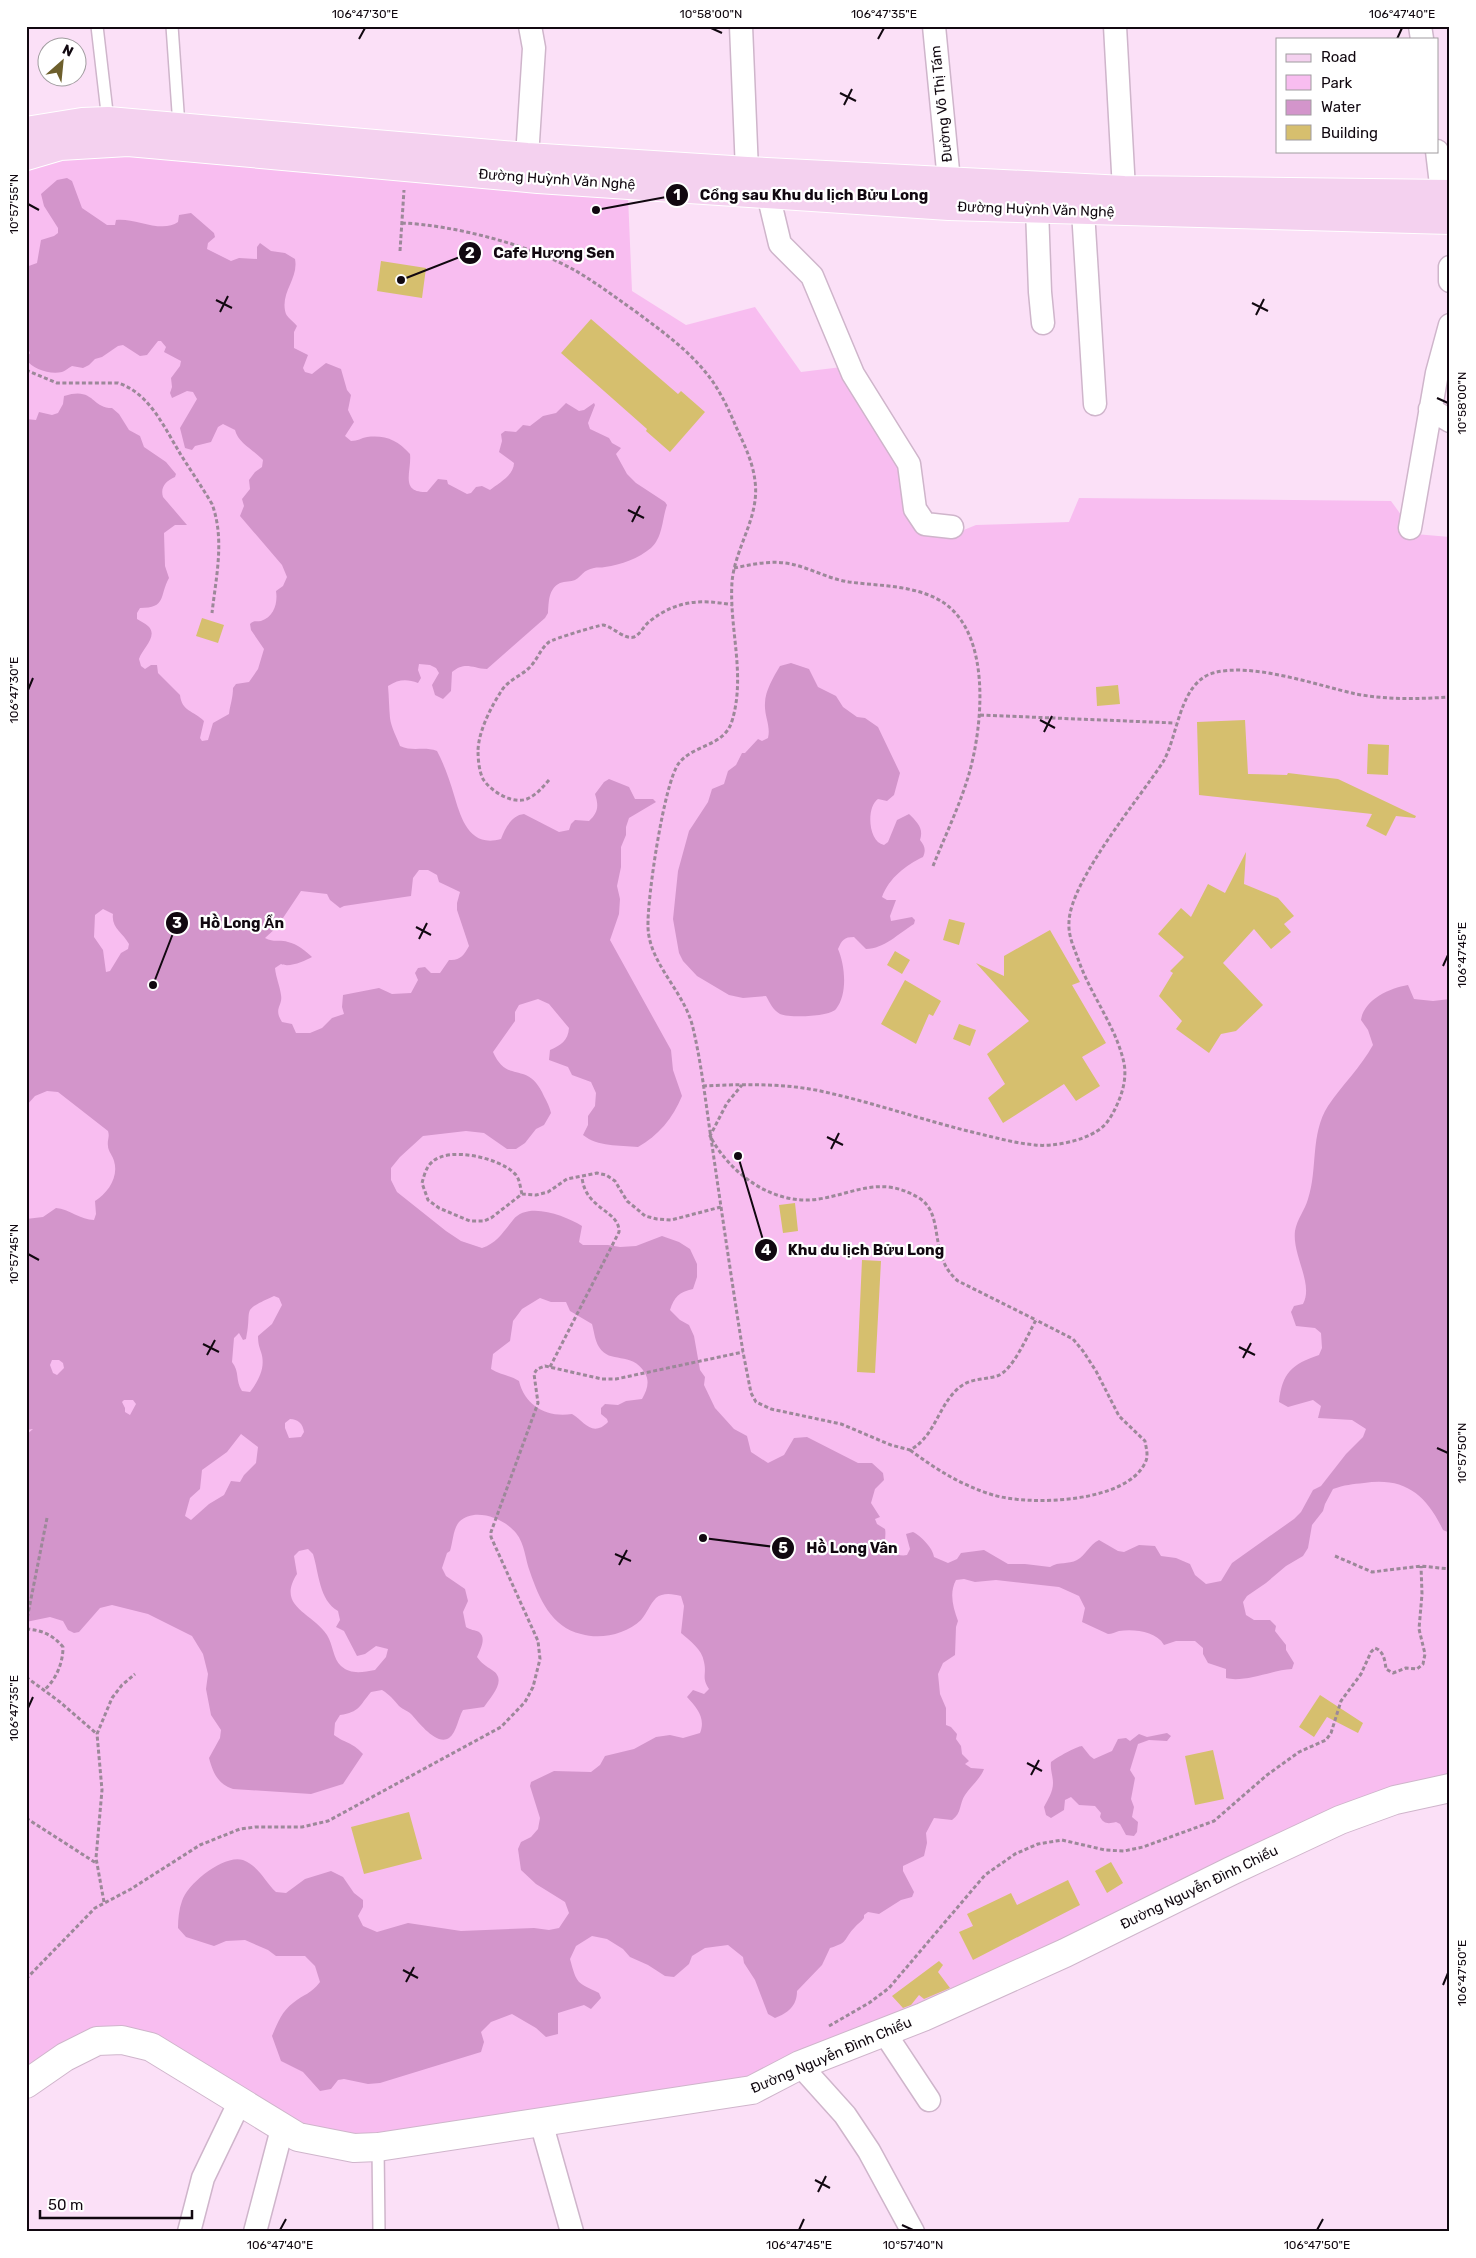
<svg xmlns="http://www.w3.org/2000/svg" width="1476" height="2258" font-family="Rubik,sans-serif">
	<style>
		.green { fill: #f8bdf0 }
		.water { fill: #d395cb; fill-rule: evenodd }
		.building { fill: #d6bf6e }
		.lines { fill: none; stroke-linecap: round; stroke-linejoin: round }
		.service-casing { stroke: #cfb5cb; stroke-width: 14 }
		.minor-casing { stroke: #cfb5cb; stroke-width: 25 }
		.secondary-casing { stroke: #cfb5cb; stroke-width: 30 }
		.primary-casing { stroke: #fff; stroke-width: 30 }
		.path { stroke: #9c8899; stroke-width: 3; stroke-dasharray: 4 2.5; stroke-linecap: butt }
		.service { stroke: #fff; stroke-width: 11 }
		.minor { stroke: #fff; stroke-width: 22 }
		.secondary { stroke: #fff; stroke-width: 28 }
		.primary { stroke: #f4d1ef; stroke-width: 28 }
		.ticks { fill: none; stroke: #110810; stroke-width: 2 }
		.labels { text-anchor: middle; stroke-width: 4.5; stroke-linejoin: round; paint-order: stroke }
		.street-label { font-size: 14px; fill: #110810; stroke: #fff }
		.leader { fill: none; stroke: #110810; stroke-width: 2 }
		.callout-dot { fill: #110810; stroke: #fff; stroke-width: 2 }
		.mark-label { font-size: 15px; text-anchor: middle; font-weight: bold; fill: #fff }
		.callout-label { font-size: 15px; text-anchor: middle; font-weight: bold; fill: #110810; stroke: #fff; stroke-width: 4.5; stroke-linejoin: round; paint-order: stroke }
		.neatline { fill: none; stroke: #110810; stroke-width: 2 }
		.ticks-label { font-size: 12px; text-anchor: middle; fill: #110810 }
	</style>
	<rect width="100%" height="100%" fill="#fbe0f7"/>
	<path class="green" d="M128 154 628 196 632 291 686 325 755 307 801 372 842 367 902 468 908 511 954 534 976 525 1069 522 1079 498 1391 501 1415 534 1450 537V1775L748 2079 379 2136H354L302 2126 153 2036 26 2069V169L62 158Z"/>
	<path class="water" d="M67 178 72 181 82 208 107 225H115L116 220C133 217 162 234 178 222L179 215 191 213 214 233 215 237 208 243 207 249 231 261 239 258 257 259V247L260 243 271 251 285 253 295 259C299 279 279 293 286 314 288 318 294 322 297 326L294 332V348L308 355 303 368 305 372 312 374 326 363 341 369 347 390 351 395 348 410 354 422 345 436 351 441C358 441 361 438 367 437 386 435 397 440 410 454 412 471 399 493 427 492L438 479 447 480 448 484 467 494 471 493 476 487 482 486 490 490C499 483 514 475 514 463L499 452 502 441 501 434 505 431 516 432 523 425 530 426 543 416 556 413 566 403 579 411 584 410 594 403 595 405 588 423 590 429 609 438 612 443 621 448 616 454 627 474 636 483 665 502 667 505C662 519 663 537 651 548 639 558 621 565 605 567 601 568 597 567 594 568 583 570 582 576 575 580 571 582 565 581 560 583 548 589 549 602 548 613L545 618 487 669C472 668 465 661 452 672L451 691 443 699 435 695 432 685 439 673 436 668 430 665 419 664 418 670 421 678 418 683C407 679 399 679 388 686 389 697 389 708 390 718 391 727 397 738 400 746 413 752 424 746 437 751 444 764 450 781 454 795 461 818 469 848 501 839 505 828 512 815 524 814L559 832 569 830 571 824 575 820 589 821C598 813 599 806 595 794L604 782 609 779 629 787 635 799H653L656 802 629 818 626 827V835L621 847V867L617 886 620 899 619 914 610 940 671 1050 673 1070 682 1096C673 1118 658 1136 638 1147 619 1145 598 1147 583 1135L588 1125V1116L595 1106 596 1093 591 1082 572 1075 568 1067 549 1060 550 1050C561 1045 568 1041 569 1028L549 1004 538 999 519 1005 515 1012V1021L493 1052C507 1084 526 1061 542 1092 545 1099 549 1104 551 1113L544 1125 536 1129 525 1143 516 1149H507L484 1133 466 1131 423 1136 400 1157 391 1168V1180L397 1192 446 1231 461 1241 482 1248C497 1243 503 1232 513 1220 528 1201 565 1216 582 1226L579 1242 583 1245H608L620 1247 636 1246 662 1236 679 1242 690 1249 697 1264V1277L693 1289C679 1292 674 1297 670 1310L680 1320 689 1325 694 1336 700 1370 705 1377 704 1385 715 1408 734 1429 747 1436 751 1452 768 1463 784 1455 794 1438 807 1437 858 1463H872L883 1473 884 1480 875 1489 871 1503 880 1517 875 1519 877 1524 885 1529C886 1534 885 1537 885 1541 886 1552 899 1557 907 1555L910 1549 906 1534 913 1532C921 1536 933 1548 934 1557L948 1563 957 1559 961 1553 984 1550 1008 1564H1025L1050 1567C1059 1561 1068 1565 1077 1560 1086 1555 1089 1545 1099 1540L1118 1551 1124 1552 1139 1545 1155 1546 1161 1556 1176 1558 1190 1564 1195 1575 1206 1584 1221 1581 1232 1563 1294 1519 1301 1512 1313 1490 1321 1486 1346 1454 1363 1437 1366 1429 1352 1420 1318 1418 1321 1406 1313 1400 1288 1407 1279 1402C1282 1373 1292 1364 1319 1355L1322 1348 1321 1333 1315 1328 1296 1326 1291 1312 1294 1306 1303 1304C1314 1284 1292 1255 1295 1231 1297 1219 1305 1210 1308 1199 1318 1169 1310 1134 1328 1106 1342 1085 1361 1067 1373 1045L1368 1030 1361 1020C1364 1000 1389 988 1408 985L1414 999 1433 1001 1450 999V1533L1443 1530C1426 1494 1404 1477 1364 1483 1353 1484 1344 1485 1333 1489L1325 1504 1323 1511 1312 1525 1308 1548 1303 1556 1286 1566 1266 1583 1247 1596 1243 1602 1246 1615 1254 1620H1270L1276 1626 1275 1631 1286 1645V1650L1294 1663 1292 1669C1272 1670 1244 1683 1226 1678V1669L1208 1663 1203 1654V1648L1195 1641H1176L1164 1645C1156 1631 1134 1629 1119 1631 1115 1632 1112 1634 1108 1634L1082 1622 1085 1608 1079 1596 1059 1587 996 1580 975 1582 964 1579 956 1580C949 1593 953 1607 958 1621L956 1627 955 1655 943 1663 938 1674 940 1694 946 1708V1725L951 1727 957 1734 956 1739 961 1746 962 1754 969 1761 965 1764 971 1768 984 1769C981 1778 970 1787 965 1795 959 1804 962 1813 952 1820L934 1818 926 1833 927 1843 924 1856 903 1866V1871L914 1892 912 1897 901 1900 879 1914 868 1912 864 1915V1918C861 1922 857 1924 855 1927 843 1939 850 1942 830 1948L822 1965 797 1991C797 2006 788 2013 775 2018L768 2014 755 1980 744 1963 743 1957 728 1945 705 1948 692 1956 689 1964 674 1977 665 1976 648 1965 630 1957 623 1949 607 1939 592 1936 576 1946 570 1959C577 1985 577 1982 599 1993L601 1998 591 2009 584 2005 558 2013V2034L546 2037 536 2028 512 2014 491 2022 481 2032 484 2042 481 2052 380 2083 368 2084 344 2079 338 2080 331 2089 320 2091 303 2072 281 2061 272 2036C277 2024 282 2011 293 2003 304 1994 311 1994 320 1982L315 1966 305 1956H276L268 1950 245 1940 226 1941 214 1946 186 1937 178 1928C178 1919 179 1909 182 1901 188 1883 224 1854 243 1860 259 1866 265 1882 276 1892L286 1893 305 1879 331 1871 343 1877 354 1893 363 1900V1907L358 1916 363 1926 377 1932 408 1923 461 1931 534 1928 549 1930 559 1928 569 1913 565 1902 536 1884 521 1870 518 1849 521 1842 531 1837 538 1829 540 1818 530 1786 531 1782 554 1771 591 1772 600 1765 605 1756 634 1749 656 1737 670 1735 683 1738 700 1733C706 1718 697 1708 687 1697L693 1690 704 1694 709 1689C701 1677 707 1675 704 1662 702 1649 690 1641 681 1633L684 1606 681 1596C673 1594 663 1592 656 1598 650 1604 647 1613 641 1620 626 1634 601 1640 581 1634 551 1627 539 1598 530 1572 525 1559 525 1544 516 1533 504 1518 474 1507 459 1522 453 1529 453 1542 450 1551L447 1553 442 1568 446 1576 465 1589 468 1601 463 1612 466 1627C470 1630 475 1630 479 1632 487 1638 480 1650 477 1657 481 1663 486 1666 492 1670 508 1680 491 1696 484 1707L463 1710C458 1718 457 1732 449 1738 437 1746 419 1723 412 1715 409 1711 403 1710 399 1706 393 1699 390 1695 382 1690L371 1692C359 1706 360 1712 340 1715L335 1723 334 1735C346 1744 351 1741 363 1754L343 1784 311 1794 233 1789C218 1784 213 1773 209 1758L220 1738 221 1730 211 1715 206 1689 208 1674 203 1654 192 1636 148 1614 112 1605 100 1608 79 1632 74 1633 68 1630 63 1621 50 1617 26 1622V1435L33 1429 26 1430V1219L43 1217 56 1208C69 1209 81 1220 94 1220L96 1214 95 1201C108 1193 119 1177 114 1161 113 1156 108 1151 108 1146 107 1140 110 1137 108 1131L58 1092 47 1091 35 1096 26 1106V419L36 420 39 412 52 415 58 413 63 404 64 396C94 386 91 408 112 408L119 414 129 430 140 436 144 447 166 462 176 474 175 477C166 481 160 487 163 497L187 525H175L164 533 165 566 169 578C159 596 167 608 140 608L137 613V619C140 621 145 623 148 626 159 636 142 649 139 659L141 666 145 669 151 665H157L158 673 180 695C182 712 193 710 204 721L200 738 202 741 208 740 213 723 229 714C230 705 233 698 233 688L236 684 249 682 258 669 264 649 251 630 250 624C254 620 256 622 261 621 274 617 278 603 276 591L283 586 287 577 282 565 240 516 244 506 242 499 250 489 249 480 255 472 262 467 263 460C254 450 238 443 235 430L223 424 218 427 211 442 195 446 192 450 185 448 180 428 197 399 193 392 187 391 172 398 170 393 172 387 171 378 180 366 181 361 164 352 166 347 161 341H158L147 355 140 356 123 345 118 346 102 357 95 359 89 365 83 368 72 366C68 368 65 371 62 372 50 375 32 369 26 359L30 353 26 344V267L37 263 41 240 54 236 58 233V228L44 206 41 194 57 180ZM419 870H428L437 875 439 882 460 892 457 903V910L469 946C464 955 460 961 449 960L440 973H431L425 967 418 968 415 973 418 980 411 993 392 994 379 988 343 995 342 1007 344 1014 332 1018 322 1028 310 1033H296L292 1024 282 1022C273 1008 283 1006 281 995 280 986 276 978 275 968L281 964C289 968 305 961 312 957 306 951 297 944 288 942 279 939 274 943 265 938L277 927 301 891 327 894 330 900 340 908 344 906 411 896 413 878ZM103 909 113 914C111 928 123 933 129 944L128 949 121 953 110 971 106 972 103 950 94 937 95 915ZM274 1296 279 1298 282 1305 272 1324 258 1336C258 1343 259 1346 261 1352 266 1367 259 1380 250 1392L242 1391C235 1380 240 1372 232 1362L234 1338 239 1333 243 1340 246 1339C253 1307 239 1312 274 1296ZM540 1298 551 1302H566L570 1311 592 1324C594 1331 595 1341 599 1347 610 1365 631 1350 645 1373 650 1382 647 1390 642 1399L626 1401 618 1405 605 1404 601 1408V1414L607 1419 608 1422C592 1438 584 1421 572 1414 547 1418 525 1406 519 1381 510 1375 500 1375 491 1369L493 1354 510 1341 513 1321 522 1309ZM52 1360H59L63 1363 64 1368 57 1375 53 1373 50 1365ZM124 1400H133L136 1404 130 1415 125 1412V1408L122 1402ZM290 1419C298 1419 303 1424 304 1432L301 1437 289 1438 285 1428V1423ZM241 1434 258 1447 256 1463 244 1475 240 1482 231 1481 224 1495 209 1504 191 1520 185 1516 190 1498 200 1489 202 1470 227 1452ZM308 1549 313 1554C319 1573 319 1600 338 1611L340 1620 336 1627 344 1631 357 1656 365 1654 376 1646 388 1649 386 1657 375 1670C363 1672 351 1675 341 1666 333 1659 333 1644 327 1635 312 1612 276 1607 297 1574L294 1556 299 1551Z
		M791 663 809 669 818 687 836 696 843 707 857 717 865 718 878 727 900 773 894 795 887 801 878 799C866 807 868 842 884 845L888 842 897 820 909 814C917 822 924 828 920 840 925 846 926 850 923 857 906 865 889 878 882 897L887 900H896L890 916 891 921 912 917 915 920 914 924C899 933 884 949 866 949L854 937C844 937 842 940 838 949 845 965 848 994 836 1009 829 1017 790 1018 780 1014 773 1010 770 1003 766 996L743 998 729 995 697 976 683 961 679 953 673 919 678 871 689 831 708 802 712 789 724 784 728 771 736 765 742 753H745L758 739 762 741 768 738C771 726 764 716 765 703 765 691 774 676 780 666Z
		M1167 1733 1171 1736 1167 1741 1149 1740 1138 1744 1130 1770 1135 1778 1131 1799 1134 1807 1132 1817 1138 1822 1137 1832 1134 1836 1126 1835 1120 1824 1116 1822C1108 1824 1104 1824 1100 1817L1101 1813 1095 1806 1079 1805 1071 1797 1065 1800 1064 1810 1051 1818 1046 1815 1044 1807C1048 1799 1053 1792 1053 1783 1053 1776 1050 1770 1051 1762 1056 1758 1077 1746 1082 1746L1090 1756 1094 1759 1112 1751 1118 1739 1126 1738 1130 1741 1139 1734 1147 1737Z"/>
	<path class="building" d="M381 261 426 268 422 298 377 291Z
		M591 319 678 394 681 391 705 412 670 452 646 431 647 429 561 353Z
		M202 618 224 625 218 643 196 636Z
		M1118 685 1120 704 1097 706 1096 687Z
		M1245 720 1248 774 1287 775 1288 773 1338 779 1416 816 1415 818 1396 816 1386 836 1366 826 1372 814 1199 795 1197 722Z
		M1368 744 1389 745 1388 775 1367 774Z
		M1246 852 1244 884 1278 898 1294 916 1284 924 1291 932 1271 949 1254 929 1223 963 1263 1005 1236 1031 1221 1034 1209 1053 1176 1029 1182 1021 1159 996 1173 973 1170 971 1184 957 1158 934 1181 908 1191 917 1208 884 1225 893Z
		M949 919 965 923 959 945 943 940Z
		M1050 930 1080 982 1072 985 1106 1043 1082 1057 1100 1086 1076 1101 1064 1084 1003 1123 988 1098 1005 1084 987 1054 1029 1021 976 963 1004 976V956Z
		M895 951 910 960 902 974 887 965Z
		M905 980 941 1001 933 1016 929 1014 916 1044 881 1024Z
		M959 1024 976 1030 970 1046 953 1039Z
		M795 1203 798 1231 783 1233 779 1205Z
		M862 1260 881 1261 875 1373 857 1372Z
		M1320 1695 1363 1723 1358 1733 1327 1717 1314 1737 1299 1727Z
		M1213 1750 1224 1799 1195 1805 1185 1756Z
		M409 1812 422 1859 364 1874 351 1827Z
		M1111 1862 1123 1883 1107 1893 1095 1871Z
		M1068 1880 1080 1905 973 1960 959 1932 973 1926 967 1914 1011 1893 1017 1905Z
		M939 1961 943 1965 938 1972 950 1988 924 1999 919 1995 911 2005 903 2008 892 1996Z"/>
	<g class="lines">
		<defs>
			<path id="service" d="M97 26 108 121
				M172 26 179 126
				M378 2147 379 2232"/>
			<path id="minor" d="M741 26 747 171
				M934 26 949 181
				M1115 26 1124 190
				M1420 26 1422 39
				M1437 151 1442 193
				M527 157 534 48 530 26
				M768 194 780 244 812 276 853 374 909 464 915 509 925 524 952 527
				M1037 209 1040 292 1043 323
				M1083 211 1095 404
				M1450 267V281
				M1430 409 1450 421
				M1410 528 1437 373 1450 325
				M884 2032 929 2100
				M800 2065 845 2115 869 2151 913 2232
				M541 2122 572 2232
				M189 2232 203 2178 240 2101
				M255 2232 282 2129"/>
			<path id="secondary" d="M26 2084 65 2057 97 2041 122 2040 151 2047 298 2137 354 2148 378 2147 752 2090 800 2065 923 2017 1065 1953 1231 1871 1340 1820 1395 1800 1450 1788"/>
			<path id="primary" d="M26 131 82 122 108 121 527 157 747 171 1124 190 1450 194
				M26 156 60 146 128 142 538 179 949 206 1450 220"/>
		</defs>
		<use href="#service" class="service-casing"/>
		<use href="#minor" class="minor-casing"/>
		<use href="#secondary" class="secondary-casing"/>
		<use href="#primary" class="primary-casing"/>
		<path class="path" d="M402 223C453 225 531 245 576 271 598 284 618 299 639 314 663 332 688 350 707 374 720 390 729 410 737 429 745 446 753 463 755 481 760 517 735 547 732 582 729 629 746 675 732 721 724 747 694 744 679 763 664 782 647 899 648 927 649 964 685 992 693 1028 702 1066 706 1106 712 1145 722 1214 732 1283 743 1352L751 1393 756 1402 771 1409 841 1424 891 1445 910 1450C936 1436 938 1404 960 1387 971 1378 984 1380 997 1376 1013 1371 1028 1334 1036 1320L958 1281C927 1255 946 1215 919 1198 881 1175 856 1193 819 1199 774 1206 731 1175 710 1136L727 1103 742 1085
			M400 251 404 190
			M26 370 57 383H118C150 393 165 429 181 455 191 471 202 487 212 504 225 539 216 577 212 613
			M734 568C753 564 772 560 791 564 810 568 829 579 849 582 879 586 914 585 941 601 992 632 983 725 969 774 960 805 945 836 933 866
			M980 715 1175 723
			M549 780C543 787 537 794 529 798 515 806 491 792 483 779 479 771 478 759 478 750 479 730 491 707 502 690 509 680 520 676 528 669 537 661 540 649 549 642 553 639 599 625 603 625 614 627 624 640 634 637 641 634 644 625 650 621 677 600 701 599 733 605
			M703 1086C742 1084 786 1083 825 1092 874 1103 923 1120 972 1132 993 1137 1014 1143 1035 1145 1053 1147 1082 1141 1097 1131 1106 1126 1111 1117 1115 1109 1122 1095 1127 1079 1124 1063 1116 1026 1089 993 1077 956 1073 946 1068 934 1069 922 1070 881 1139 799 1163 762 1178 737 1179 683 1213 673 1252 662 1316 685 1356 694 1388 700 1418 699 1450 697
			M522 1194C520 1187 520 1178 514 1173 499 1158 449 1146 432 1162 426 1167 424 1176 422 1183L428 1200 439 1208 470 1221H484L491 1218 522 1194 536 1195 548 1192 567 1179 597 1173 606 1175 615 1181 627 1201 637 1209 645 1216 657 1219 671 1220 721 1207
			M550 1367 619 1232C620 1210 585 1210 582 1177
			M910 1450C937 1470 961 1485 993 1495 1030 1506 1126 1503 1145 1463 1149 1456 1146 1448 1145 1441L1119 1416 1096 1371 1083 1351 1073 1339 1036 1320
			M1335 1556 1372 1572 1421 1566 1450 1569
			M26 1624 47 1518
			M26 1629C42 1630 53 1635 63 1647 63 1663 56 1680 44 1690
			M26 1677 60 1702 97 1734
			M26 1818 96 1863
			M104 1902 96 1858 102 1790 97 1734 112 1698 122 1685 135 1674
			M26 1979 95 1908 131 1889 200 1845 240 1829 255 1827H302L328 1821 501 1727 525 1702 533 1687 540 1659 538 1641 491 1537V1532L538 1403 534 1374 537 1369 545 1366 602 1379H616L743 1352
			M829 2026 869 2003 889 1988 985 1875 1015 1854 1038 1844 1062 1840 1105 1850 1124 1851 1143 1847 1214 1821 1267 1775 1299 1752 1326 1740 1331 1733 1341 1701 1361 1674 1371 1652 1375 1648C1384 1651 1385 1661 1386 1669L1393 1673 1406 1668 1417 1669 1423 1664 1425 1654 1419 1629 1422 1594 1421 1566"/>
		<use href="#service" class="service"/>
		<use href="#minor" class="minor"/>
		<use href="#secondary" class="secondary"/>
		<use href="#primary" class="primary"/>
	</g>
	<path class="ticks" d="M711 28 722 33M359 39 365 28M878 39 884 28M1397 39 1402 28M840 93 856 101M844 105 852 89M28 204 39 210M216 300 232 308M1252 303 1268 311M220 312 228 296M1256 315 1264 299M1437 398 1448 403M628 510 644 518M632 522 640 506M28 690 33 678M1040 720 1055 728M1044 732 1052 716M416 927 431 935M419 939 427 923M1443 966 1448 955M827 1137 843 1145M831 1149 839 1133M28 1254 39 1260M203 1344 219 1352M1239 1347 1255 1355M207 1355 215 1340M1243 1358 1251 1343M1437 1448 1448 1453M615 1554 631 1561M619 1565 627 1550M28 1708 33 1697M1027 1763 1042 1771M1031 1775 1039 1760M403 1970 418 1978M406 1982 414 1967M1443 1985 1448 1973M815 2180 830 2188M818 2192 826 2176M902 2225 913 2230M280 2230 286 2219M799 2230 804 2219M1317 2230 1323 2219"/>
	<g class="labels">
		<g class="street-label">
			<text transform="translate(941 104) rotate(-96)" y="5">Đường Võ Thị Tám</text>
			<text transform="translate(557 179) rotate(4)" y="5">Đường Huỳnh Văn Nghệ</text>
			<text transform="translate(1036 209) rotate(2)" y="5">Đường Huỳnh Văn Nghệ</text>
			<text transform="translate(1199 1887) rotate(-26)" y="5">Đường Nguyễn Đình Chiểu</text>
			<text transform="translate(831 2055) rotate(-23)" y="5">Đường Nguyễn Đình Chiểu</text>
		</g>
	</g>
	<path class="leader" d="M596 210L677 195M401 280L470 253M153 985L177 923M738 1156L766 1250M703 1538L783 1548"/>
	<g class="callout-dot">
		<circle cx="596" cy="210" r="5"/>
		<circle cx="401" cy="280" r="5"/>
		<circle cx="153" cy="985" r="5"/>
		<circle cx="738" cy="1156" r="5"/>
		<circle cx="703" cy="1538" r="5"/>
		<circle cx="677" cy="195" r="12"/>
		<circle cx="470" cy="253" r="12"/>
		<circle cx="177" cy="923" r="12"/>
		<circle cx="766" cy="1250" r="12"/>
		<circle cx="783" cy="1548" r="12"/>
	</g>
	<g class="mark-label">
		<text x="677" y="200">1</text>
		<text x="470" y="258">2</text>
		<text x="177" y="928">3</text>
		<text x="766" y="1255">4</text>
		<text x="783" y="1553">5</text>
	</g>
	<g class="callout-label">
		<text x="814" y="200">Cổng sau Khu du lịch Bửu Long</text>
		<text x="554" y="258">Cafe Hương Sen</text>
		<text x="242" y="928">Hồ Long Ẩn</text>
		<text x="866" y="1255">Khu du lịch Bửu Long</text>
		<text x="852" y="1553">Hồ Long Vân</text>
	</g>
	<rect width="1476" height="2258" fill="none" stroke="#ffffff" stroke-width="55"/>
	<rect x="1276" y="38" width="162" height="115" fill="#ffffff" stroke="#a09c9f"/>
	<rect x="1286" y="54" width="25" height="8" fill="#f4d1ef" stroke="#a09c9f"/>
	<text x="1321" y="62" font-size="15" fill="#110810">Road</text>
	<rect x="1286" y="75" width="25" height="15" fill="#f8bdf0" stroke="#a09c9f"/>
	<text x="1321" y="88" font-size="15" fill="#110810">Park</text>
	<rect x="1286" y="100" width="25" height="15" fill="#d395cb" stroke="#a09c9f"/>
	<text x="1321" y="112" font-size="15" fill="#110810">Water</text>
	<rect x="1286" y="125" width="25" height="15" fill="#d6bf6e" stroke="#a09c9f"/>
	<text x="1321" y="138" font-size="15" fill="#110810">Building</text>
	<g transform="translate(62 62) rotate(27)"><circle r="24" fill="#ffffff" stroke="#a09c9f"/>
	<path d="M0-4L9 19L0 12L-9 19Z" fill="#6d5f2c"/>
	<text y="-8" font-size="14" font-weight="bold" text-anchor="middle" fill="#110810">N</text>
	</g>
	<path d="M40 2210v8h152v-8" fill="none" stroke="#110810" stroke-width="2.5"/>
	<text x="48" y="2210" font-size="15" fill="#110810" stroke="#ffffff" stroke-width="4" paint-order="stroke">50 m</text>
	<rect x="28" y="28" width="1420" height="2202" class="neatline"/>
	<g class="ticks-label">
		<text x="365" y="18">106°47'30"E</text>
		<text x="711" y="18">10°58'00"N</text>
		<text x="884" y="18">106°47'35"E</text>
		<text x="1402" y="18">106°47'40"E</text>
		<text transform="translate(14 204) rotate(-90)" y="4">10°57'55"N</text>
		<text transform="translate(1462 403) rotate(-90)" y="4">10°58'00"N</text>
		<text transform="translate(14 690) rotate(-90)" y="4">106°47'30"E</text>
		<text transform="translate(1462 955) rotate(-90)" y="4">106°47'45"E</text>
		<text transform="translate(14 1254) rotate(-90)" y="4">10°57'45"N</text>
		<text transform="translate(1462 1453) rotate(-90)" y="4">10°57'50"N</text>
		<text transform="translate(14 1708) rotate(-90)" y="4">106°47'35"E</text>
		<text transform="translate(1462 1973) rotate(-90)" y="4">106°47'50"E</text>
		<text x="280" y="2249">106°47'40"E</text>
		<text x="799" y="2249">106°47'45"E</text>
		<text x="913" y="2249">10°57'40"N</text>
		<text x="1317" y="2249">106°47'50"E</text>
	</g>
</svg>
